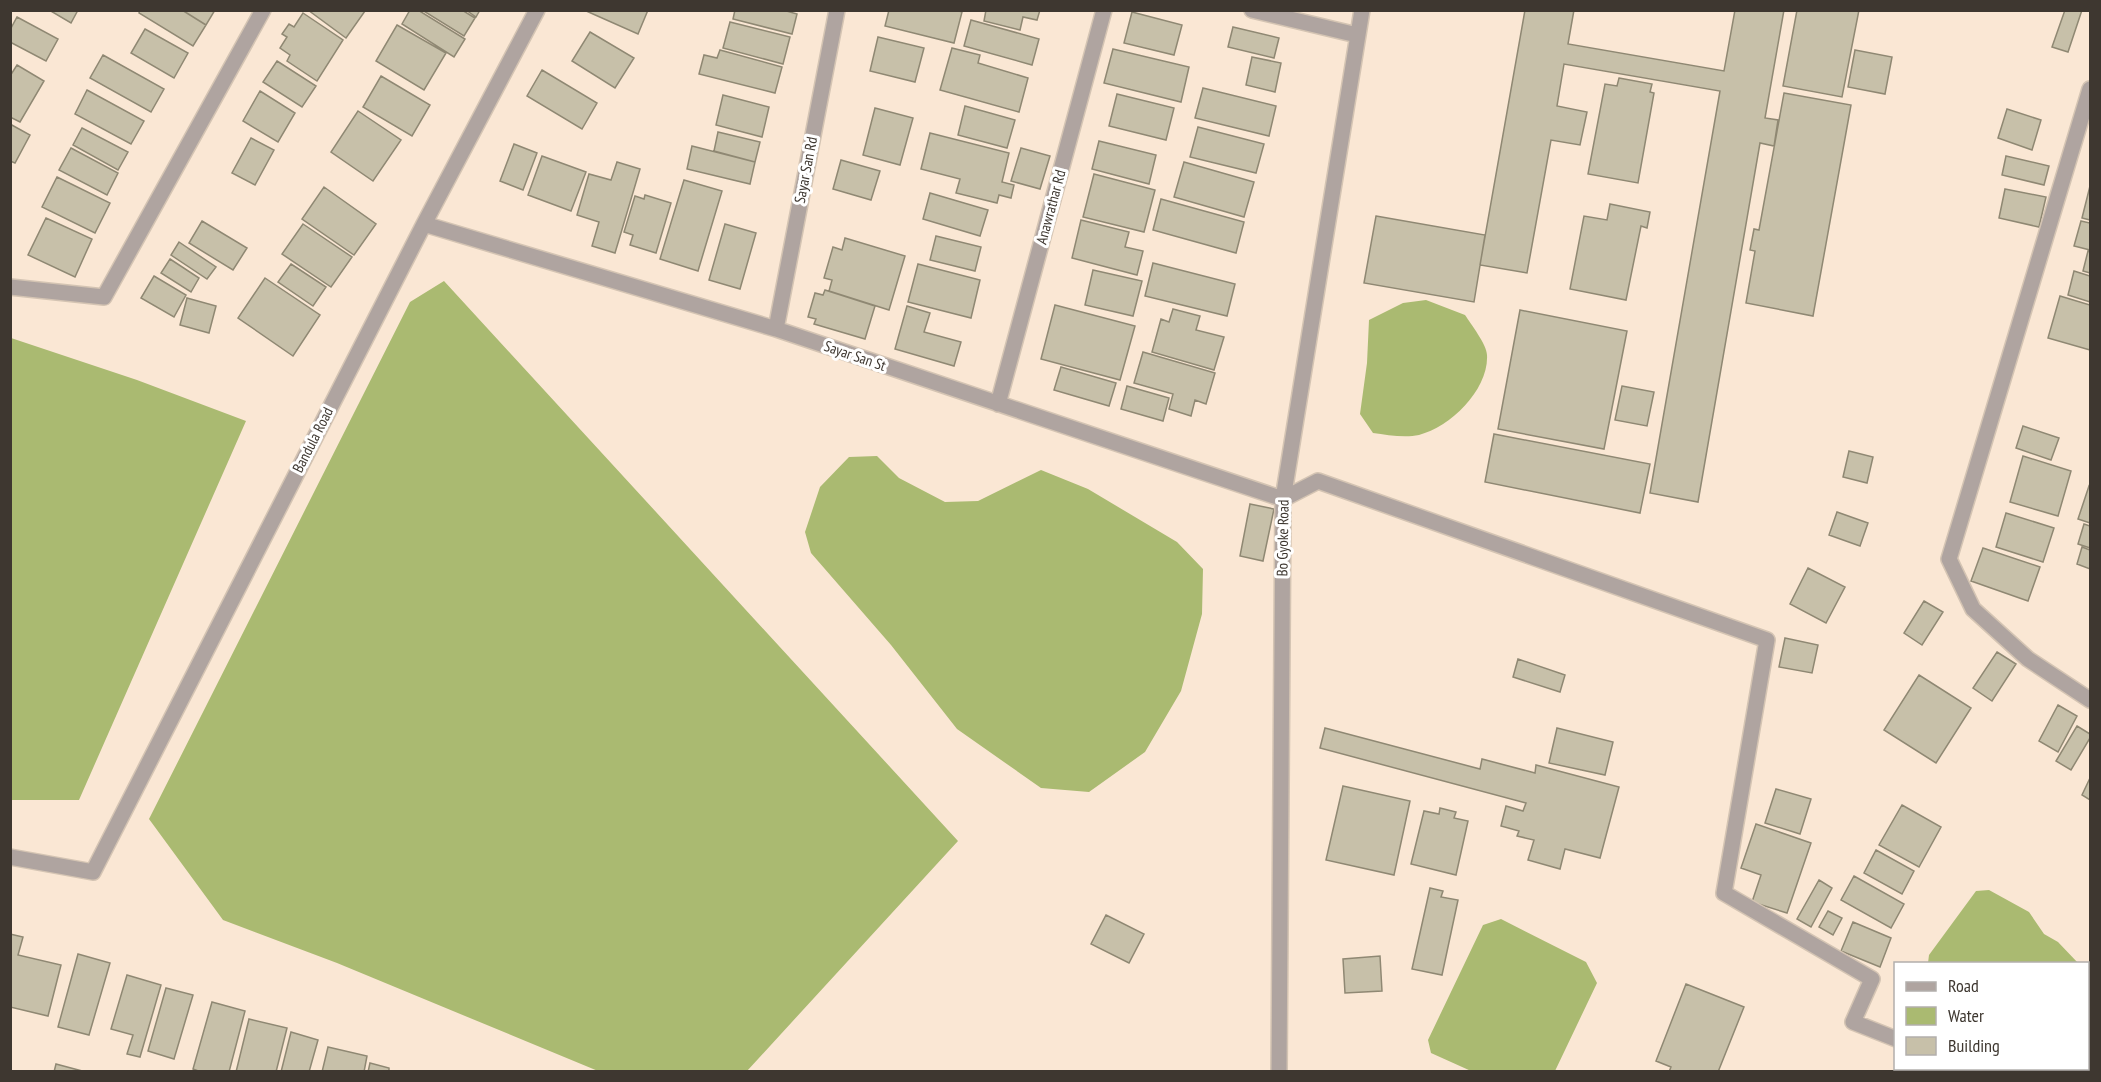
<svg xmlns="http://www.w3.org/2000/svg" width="2101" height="1082" font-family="'PT Sans Narrow',sans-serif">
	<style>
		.water { fill: #aaba71 }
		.building { fill: #c7c0a9; stroke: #8f8873; stroke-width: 1.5 }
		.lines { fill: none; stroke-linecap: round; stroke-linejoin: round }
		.minor-casing { stroke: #d4c4b3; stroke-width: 18 }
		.minor { stroke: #afa4a0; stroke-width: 15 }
		.labels { text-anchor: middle; stroke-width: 6; stroke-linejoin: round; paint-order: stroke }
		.street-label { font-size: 15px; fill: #3e3730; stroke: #fff }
	</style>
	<rect width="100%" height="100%" fill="#fae7d4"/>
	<path class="water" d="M444 281 958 841 747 1071H598L337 963 223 920 149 819 410 302Z
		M1426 300 1465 315C1471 324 1487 345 1487 355 1489 389 1451 427 1419 435 1405 438 1387 435 1373 433L1360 414 1367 363 1369 320 1403 303Z
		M11 338 137 380 246 421 79 800H11Z
		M877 456 899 478 945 502 978 501 1041 470 1088 489 1177 542 1203 569 1202 614 1181 691 1145 752 1089 792 1041 788 957 729 891 645 811 553 805 532 820 487 849 457Z
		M1989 890 2029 912 2044 934 2058 942 2078 963H1928L1929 955 1976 891Z
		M1501 919 1586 962 1597 983 1555 1071H1471L1431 1053 1428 1040 1483 925Z"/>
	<path class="building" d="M49 10H78L71 23Z
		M140 10H182L206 25 193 46 139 13Z
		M182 10H215L206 25Z
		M308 10H365V11L346 38Z
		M410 10H418L465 39 454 57 402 24Z
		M422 10H462L475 18 464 36Z
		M466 10H480L476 17Z
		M584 10H648L638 34Z
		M735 10H783L797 14 792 34 733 19Z
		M889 10H956L962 12 954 43 885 26Z
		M986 10H1040L1037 20 1023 17 1020 30 984 21Z
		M1525 10H1574L1568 44 1724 71 1735 10H1784L1765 118 1778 120 1774 146 1760 143 1698 502 1650 493 1720 91 1564 64 1557 106 1587 112 1580 145 1551 140 1527 273 1480 265Z
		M1797 10H1859L1842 97 1783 86Z
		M2065 10H2082L2068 52 2052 47Z
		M1132 12 1182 25 1174 55 1124 43Z
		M303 13 343 40 317 81 287 61 290 55 280 48 287 37 282 34 289 24 294 27Z
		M17 17 58 39 46 61 10 42V30Z
		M971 20 1039 39 1032 65 964 46Z
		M730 22 790 37 783 64 723 48Z
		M397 25 446 53 424 90 376 61Z
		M1233 27 1279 38 1274 58 1228 47Z
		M145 29 188 53 174 78 131 53Z
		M590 32 634 58 615 88 572 61Z
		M878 37 924 48 915 82 870 71Z
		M952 48 980 55 978 63 1028 78 1019 112 940 90Z
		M1113 49 1189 67 1181 102 1104 83Z
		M720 50 782 67 775 93 699 74 704 55 717 58Z
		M1855 50 1892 57 1885 94 1848 87Z
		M103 55 164 89 151 112 90 78Z
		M1252 57 1281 63 1275 92 1246 85Z
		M277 61 316 86 302 107 263 82Z
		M17 65 44 81 20 122 10 117V76Z
		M542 70 597 103 582 129 527 96Z
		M381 76 430 105 412 136 363 107Z
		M1619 78 1652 84 1650 92 1654 93 1638 183 1588 174 1605 84 1617 86Z
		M1203 88 1276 106 1269 136 1195 118Z
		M87 90 144 121 131 144 75 114Z
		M260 91 295 113 278 142 243 121Z
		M1784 93 1851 105 1813 316 1746 303 1755 251 1750 250 1754 229 1759 230Z
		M1117 94 1174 108 1166 140 1109 126Z
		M723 95 769 107 762 137 716 125Z
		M965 106 1015 120 1007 148 958 135Z
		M875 108 913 118 900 165 863 155Z
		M2007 109 2041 120 2032 150 1998 138Z
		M358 111 401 140 373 181 331 152Z
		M10 124 30 135 15 163 10 161Z
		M1198 127 1264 144 1256 173 1190 157Z
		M82 128 128 152 118 170 73 145Z
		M718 132 760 142 755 162 714 151Z
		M930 133 1009 153 1002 182 1014 185 1011 198 999 195 997 203 956 193 960 179 921 169Z
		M251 138 274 150 255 185 232 173Z
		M1099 141 1156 155 1149 184 1092 169Z
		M514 144 537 153 523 190 500 181Z
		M692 146 755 162 750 184 687 169Z
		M71 148 118 173 107 195 59 170Z
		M1021 148 1050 156 1040 189 1011 181Z
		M542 156 586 172 571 211 528 195Z
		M2006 156 2049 166 2044 185 2002 175Z
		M841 160 880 171 871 200 833 189Z
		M617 162 640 169 615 253 592 246 599 222 577 215 589 174 611 180Z
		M1184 162 1254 182 1244 217 1174 197Z
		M1094 174 1155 190 1144 232 1083 217Z
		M57 177 110 203 95 233 42 207Z
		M684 180 722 191 698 271 660 259Z
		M2090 186V220L2082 218Z
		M324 187 376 224 354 255 302 219Z
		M2005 189 2046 197 2039 227 1999 218Z
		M930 193 988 210 980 236 923 219Z
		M645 195 671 203 656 253 630 245 633 235 624 232 635 196 644 199Z
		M1161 199 1244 222 1236 253 1153 230Z
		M1610 204 1650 212 1647 228 1641 226 1626 300 1570 289 1584 216 1607 220Z
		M1376 216 1485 235 1474 302 1364 283Z
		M46 218 92 239 75 277 28 255Z
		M1081 220 1129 232 1125 247 1143 251 1137 275 1072 258Z
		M202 221 247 248 233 270 189 243Z
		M2081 221 2090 223V250L2074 246Z
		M303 224 352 257 331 287 282 254Z
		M725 224 756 233 740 289 709 280Z
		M936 236 981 247 975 271 930 260Z
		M845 238 905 256 889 310 829 291 832 280 824 278 833 247 842 250Z
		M179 242 216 267 207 279 171 255Z
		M2088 251 2090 252V273L2083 271Z
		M170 259 199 278 191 292 161 273Z
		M1153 263 1235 284 1227 316 1145 296Z
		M291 264 326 287 313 306 278 282Z
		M918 264 980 280 971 318 908 302Z
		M1093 270 1142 281 1133 316 1085 305Z
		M2074 271 2090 276V302L2068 295Z
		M154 276 186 295 174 317 141 298Z
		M265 278 320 315 293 356 238 318Z
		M825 290 875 306 865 339 814 324 816 319 808 317 815 293 823 295Z
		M2060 296 2090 305V350L2048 338Z
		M187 298 216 306 209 333 180 325Z
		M1055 305 1135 326 1120 380 1041 359Z
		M907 306 930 313 924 332 961 342 954 366 895 349Z
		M1173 309 1200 316 1196 330 1224 337 1214 370 1152 352 1161 319 1169 322Z
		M1520 310 1627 331 1604 449 1498 429Z
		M1143 352 1215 373 1206 404 1195 400 1191 416 1169 409 1173 394 1134 383Z
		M1061 367 1116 383 1109 406 1054 390Z
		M1127 386 1169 398 1163 421 1121 409Z
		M1622 386 1654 392 1647 426 1615 420Z
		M2023 426 2059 438 2051 460 2016 448Z
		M1494 434 1650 464 1640 513 1485 482Z
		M1849 451 1873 457 1867 483 1843 477Z
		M2023 456 2071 471 2058 516 2010 502Z
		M2089 486 2090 487V523L2078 519Z
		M1250 504 1274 509 1263 561 1240 556Z
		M1837 512 1868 523 1860 546 1829 535Z
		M2006 513 2054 528 2043 562 1996 547Z
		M2084 524 2090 526V548L2078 544Z
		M2082 547 2090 550V569L2077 564Z
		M1983 548 2040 567 2028 601 1971 581Z
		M1808 568 1845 587 1826 623 1790 604Z
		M1924 601 1943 612 1922 645 1904 633Z
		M1785 638 1818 645 1812 673 1779 667Z
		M1997 652 2016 664 1992 701 1973 688Z
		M1518 659 1565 675 1560 692 1513 677Z
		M1919 675 1971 708 1936 763 1884 730Z
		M2058 705 2077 716 2058 752 2039 741Z
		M2077 726 2090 734V738L2071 770 2056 761Z
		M1325 728 1480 769 1482 759 1535 773 1536 765 1619 787 1600 858 1565 849 1560 869 1528 860 1534 840 1517 836 1519 831 1501 826 1506 806 1523 811 1526 803 1320 748Z
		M1557 728 1613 742 1605 775 1549 763Z
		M2090 778V800L2082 795Z
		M1343 786 1410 801 1394 875 1326 860Z
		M1776 789 1811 799 1800 834 1765 823Z
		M1902 805 1941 827 1919 867 1879 845Z
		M1440 808 1456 812 1454 818 1468 821 1456 875 1411 864 1424 811 1439 814Z
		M1756 824 1811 843 1787 913 1752 902 1761 875 1741 868Z
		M1876 850 1914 871 1902 894 1864 873Z
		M1854 876 1904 904 1891 928 1841 900Z
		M1819 880 1832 888 1811 927 1797 919Z
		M1430 888 1443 891 1441 897 1458 900 1442 975 1412 969Z
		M1828 911 1842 918 1833 935 1819 927Z
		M1106 915 1144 934 1129 963 1091 944Z
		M1853 922 1891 938 1880 967 1841 951Z
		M10 934 23 937 18 955 61 965 48 1016 10 1007Z
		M78 954 110 963 89 1035 58 1027Z
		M1380 956 1382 991 1345 993 1343 959Z
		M127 975 161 985 140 1057 127 1054 133 1035 111 1029Z
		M1686 984 1744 1007 1718 1072H1669L1671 1067 1656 1061Z
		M166 988 193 995 174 1059 148 1051Z
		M212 1002 245 1011 229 1072H201L193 1069Z
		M249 1019 287 1028 276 1072H236Z
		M291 1032 318 1040 309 1072H281Z
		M328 1047 367 1056 364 1072H322Z
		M370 1063 389 1068V1072H368Z
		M56 1064 86 1072H54Z"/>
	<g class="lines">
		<defs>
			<path id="minor" d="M1252 10 1357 35
				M2090 89 1949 559 1973 609 2028 659 2090 700
				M424 224 776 329 1283 499 1318 481 1767 640 1724 893 1872 979 1853 1022 1896 1039
				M10 287 104 297 263 10
				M776 329 837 10
				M998 404 1104 10
				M10 857 93 872 424 224 537 10
				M1972 1068 1980 1072
				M1279 1072 1283 499 1362 10"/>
		</defs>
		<use href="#minor" class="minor-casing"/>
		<use href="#minor" class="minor"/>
	</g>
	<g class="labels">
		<g class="street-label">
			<text transform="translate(806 170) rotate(-79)" y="5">Sayar San Rd</text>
			<text transform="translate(1051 207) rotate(-75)" y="5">Anawrathar Rd</text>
			<text transform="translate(855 356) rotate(19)" y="5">Sayar San St</text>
			<text transform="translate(313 440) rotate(-63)" y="5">Bandula Road</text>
			<text transform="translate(1283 538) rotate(-89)" y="5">Bo Gyoke Road</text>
		</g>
	</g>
	<rect width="2101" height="1082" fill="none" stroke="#3e3730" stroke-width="24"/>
	<rect x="1894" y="962" width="195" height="108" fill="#ffffff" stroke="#b2afac" stroke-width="1.5"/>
	<rect x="1906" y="982" width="30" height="9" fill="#afa4a0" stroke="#b2afac" stroke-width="1.5"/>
	<text x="1948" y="992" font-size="18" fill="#3e3730">Road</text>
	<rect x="1906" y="1007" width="30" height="18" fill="#aaba71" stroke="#b2afac" stroke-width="1.5"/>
	<text x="1948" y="1022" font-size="18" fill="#3e3730">Water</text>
	<rect x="1906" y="1037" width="30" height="18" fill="#c7c0a9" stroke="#b2afac" stroke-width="1.5"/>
	<text x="1948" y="1052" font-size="18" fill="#3e3730">Building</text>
</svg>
